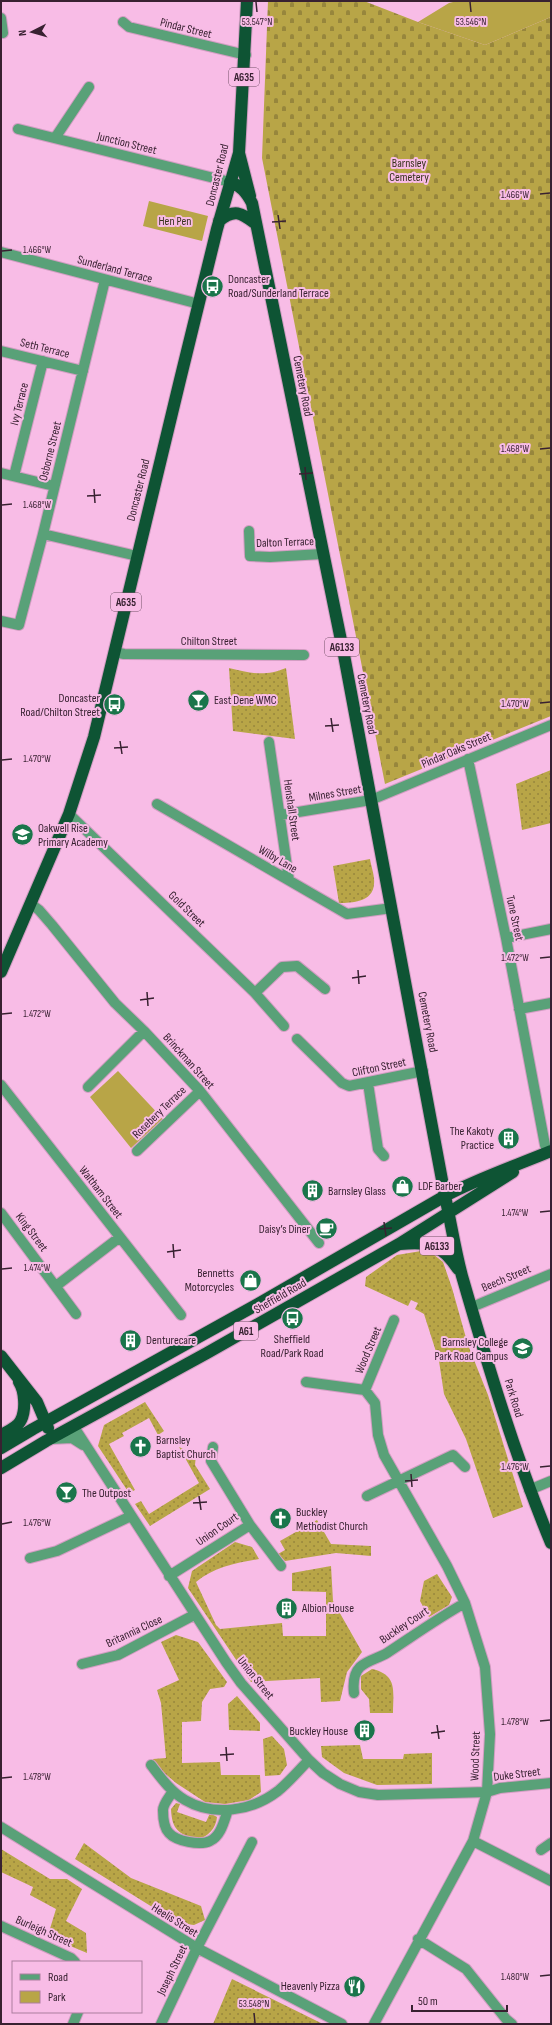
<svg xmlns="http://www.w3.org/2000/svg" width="552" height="2025" font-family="'Sofia Sans Condensed',sans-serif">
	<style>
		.grass { fill: url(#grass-dots) }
		.cemetery { fill: url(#cemetery-stones) }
		.green { fill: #b8a547 }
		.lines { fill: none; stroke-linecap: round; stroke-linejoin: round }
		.minor-casing { stroke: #d29dc2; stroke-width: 12 }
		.highway-casing { stroke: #d29dc2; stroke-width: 14 }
		.minor { stroke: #59a178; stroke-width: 10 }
		.highway { stroke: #0e5434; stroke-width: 12 }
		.ticks { fill: none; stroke: #382131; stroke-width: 1.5 }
		.labels { text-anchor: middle; stroke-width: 4; stroke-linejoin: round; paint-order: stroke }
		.shield { fill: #f8bce6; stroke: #725067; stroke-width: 1 }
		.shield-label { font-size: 11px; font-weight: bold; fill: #382131 }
		.street-label { font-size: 12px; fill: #382131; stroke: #f8bce6 }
		.park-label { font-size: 12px; fill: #36311b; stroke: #f8bce6 }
		.poi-label { font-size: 12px; fill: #382131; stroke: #f8bce6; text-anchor: start }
		.ticks-label { font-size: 10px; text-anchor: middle; fill: #382131; stroke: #f8bce6; stroke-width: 4; stroke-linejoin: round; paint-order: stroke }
	</style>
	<defs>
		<pattern id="grass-dots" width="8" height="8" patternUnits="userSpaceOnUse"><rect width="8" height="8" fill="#b8a547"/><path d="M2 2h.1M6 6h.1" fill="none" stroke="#97863c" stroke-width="1.8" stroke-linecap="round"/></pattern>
		<pattern id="cemetery-stones" width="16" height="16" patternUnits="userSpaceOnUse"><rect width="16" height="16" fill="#b8a547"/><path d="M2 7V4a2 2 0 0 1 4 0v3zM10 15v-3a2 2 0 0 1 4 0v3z" fill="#97863c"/></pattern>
	</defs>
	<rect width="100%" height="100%" fill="#f8bce6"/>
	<path class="grass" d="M229 668C251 673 264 677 286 668L295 739 233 731Z
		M551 770V823L522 830 516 784Z
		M370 859C371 866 375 876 374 884 373 902 352 903 339 903L333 866Z
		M421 1251 433 1254 443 1262 452 1288 468 1345 488 1395 523 1507 493 1518 466 1439 444 1394 439 1361 424 1314 415 1309 418 1303 411 1300 408 1306 365 1286 366 1277 397 1255Z
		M145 1402 164 1431 158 1435 149 1418 122 1433 124 1436 109 1444 135 1490 129 1493 98 1446 104 1425Z
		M179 1447 196 1455 195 1465 210 1489 150 1526 135 1504 141 1501 149 1514 199 1483Z
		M317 1520 331 1544 371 1546V1556L336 1553 285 1561 278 1554 285 1550 280 1541Z
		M235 1542 252 1547 259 1559C236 1563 214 1567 196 1582L216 1625 220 1629 282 1623 283 1636H326V1592L292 1591V1573L331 1566 333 1601 362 1652 347 1672 340 1701 321 1702 320 1678 251 1682 188 1588 192 1571Z
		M437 1574 452 1597 449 1605 429 1617 420 1601 424 1581Z
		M176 1635 198 1642 227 1682 224 1687 210 1689 202 1702 201 1721 182 1722V1763L220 1762 221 1775H260L261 1792 249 1800 225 1804 205 1802 176 1783 154 1764 153 1759 166 1758 161 1703 157 1690 179 1680 161 1642Z
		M372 1669C398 1675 393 1691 393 1713H370L369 1699 361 1689V1676Z
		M237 1696 260 1723V1731L229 1730 228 1704Z
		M272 1736 284 1749 287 1765 280 1775 265 1776 263 1739Z
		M360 1745 363 1759H403L404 1754 432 1753V1784L377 1785 344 1773 322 1757 321 1746Z
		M176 1803 180 1804 177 1812 206 1822 210 1813 217 1817C216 1829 208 1836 197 1840 178 1833 172 1830 171 1809Z
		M84 1843 131 1878 201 1906 205 1920 194 1925 178 1923 75 1859Z
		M1 1849 50 1879H67L82 1889 66 1921 86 1933 87 1953 37 1932 38 1928 49 1932 56 1909 30 1895 33 1887 1 1872Z
		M232 1979 323 2024H213Z"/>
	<path class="cemetery" d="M268 1H364L418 22 485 45 551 17V716L385 784 262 158Z"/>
	<path class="green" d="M457 1H551V17L485 45 418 22 449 3Z
		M149 201 208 216 202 241 143 226Z
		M118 1071 163 1119 131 1148 90 1097Z"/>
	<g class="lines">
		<defs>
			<path id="minor" d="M1 18 3 33
				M123 22 129 27 246 55
				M18 129 230 182
				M55 138 89 87
				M1 252 199 304
				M105 280 43 534 137 556
				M1 351 83 371
				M1 473 54 486
				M14 476 43 361
				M249 531 250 556 270 557 322 554
				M1 621 19 625 43 534
				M114 652 124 654 304 655
				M269 742 289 880
				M468 759 506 938 545 1145 548 1152
				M157 804 347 914 392 908
				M69 814 255 993 284 1026
				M280 815 371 800 551 725
				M31 904 39 910 52 925 115 1003 144 1031 200 1091 319 1243
				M506 938 551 929
				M255 993 282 967 297 966 325 989
				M519 1009 551 1003
				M297 1039 342 1083 349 1086 423 1071
				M368 1083 378 1149 384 1156
				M1 1085 181 1315
				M88 1087 144 1031
				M137 1151 200 1091
				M1 1213 76 1314
				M56 1286 120 1237
				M472 1307 551 1274
				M306 1382 365 1390 375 1403 378 1435 384 1455 447 1566 465 1603 485 1667 490 1734 487 1792 473 1841 374 2024
				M365 1390 394 1320
				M74 1427 226 1662 241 1683 309 1760 323 1773 340 1784 359 1792 378 1795 487 1792 500 1788 551 1783
				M51 1439 72 1438 83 1445
				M529 1490 551 1481
				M367 1496 453 1455 465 1467
				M250 1525 281 1566
				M30 1558 57 1551 131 1516
				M169 1576 250 1525 211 1461 213 1447
				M82 1664 118 1655 194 1615
				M354 1693C353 1684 353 1674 360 1667 368 1660 379 1658 387 1653 413 1636 438 1618 465 1603
				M151 1765C161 1778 171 1792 185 1800 214 1817 252 1811 278 1791 289 1782 299 1770 309 1760
				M173 1791C170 1796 163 1804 163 1810 163 1817 164 1828 169 1833 176 1841 200 1846 210 1841 221 1836 224 1821 228 1810
				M1 1827 197 1948 342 2024
				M473 1841 551 1881
				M541 1850 551 1843
				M1 1926 71 1958 75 1962
				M418 1939 466 1969 506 2019 512 2024
				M73 2024 78 2012
				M161 2024 197 1948 252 1842"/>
			<path id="highway" d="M239 153 250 196
				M230 182C241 186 246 192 252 203L344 655 445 1196C451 1223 455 1250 462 1276 488 1366 515 1456 551 1543
				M219 221C235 208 241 213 256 224
				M1 972 69 814 94 737 180 380 217 229 239 153 247 1
				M400 1244C430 1241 441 1244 458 1269
				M1 1356 37 1402 48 1428
				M1 1435C8 1431 18 1427 21 1420 26 1410 25 1391 19 1382
				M1 1448 33 1429 258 1304 445 1196C479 1178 515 1166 551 1151
				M1 1468 46 1441 207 1353 399 1244 513 1172"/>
		</defs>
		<use href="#minor" class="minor-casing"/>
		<use href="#highway" class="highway-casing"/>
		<use href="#minor" class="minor"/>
		<use href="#highway" class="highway"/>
	</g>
	<path class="ticks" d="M256 2 257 12M470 2 471 12M540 194 550 193M278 215 280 229M272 222 286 221M2 251 12 250M540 449 550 448M305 467 306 480M299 474 313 473M94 489 95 503M87 496 101 495M2 505 12 504M540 703 550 702M331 718 333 732M325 726 339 725M120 741 122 754M114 748 128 747M2 760 12 759M540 958 550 957M358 970 359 984M352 978 366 976M147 992 148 1006M140 1000 154 998M2 1014 12 1013M540 1212 550 1211M384 1222 386 1236M378 1229 392 1228M173 1244 174 1258M167 1252 181 1250M2 1269 12 1268M540 1467 550 1466M411 1474 412 1487M405 1481 418 1480M199 1496 201 1510M193 1503 207 1502M2 1524 12 1522M540 1721 550 1720M437 1725 439 1739M431 1733 445 1731M226 1747 227 1761M220 1755 234 1754M2 1778 12 1777M540 1976 550 1975M254 2013 255 2023"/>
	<defs>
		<symbol id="bus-disc" viewBox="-11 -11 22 22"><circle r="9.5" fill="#1a754b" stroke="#f8bce6"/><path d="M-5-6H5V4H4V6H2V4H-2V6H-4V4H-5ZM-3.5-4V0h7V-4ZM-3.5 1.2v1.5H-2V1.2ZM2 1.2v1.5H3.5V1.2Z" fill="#fff"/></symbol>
		<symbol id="bar-disc" viewBox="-11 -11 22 22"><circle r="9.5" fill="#1a754b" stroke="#f8bce6"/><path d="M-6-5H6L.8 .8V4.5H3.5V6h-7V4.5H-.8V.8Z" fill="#fff"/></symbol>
		<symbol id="school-disc" viewBox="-11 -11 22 22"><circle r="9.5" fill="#1a754b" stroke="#f8bce6"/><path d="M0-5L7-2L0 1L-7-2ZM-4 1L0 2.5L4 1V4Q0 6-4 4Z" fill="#fff"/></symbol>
		<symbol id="building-disc" viewBox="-11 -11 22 22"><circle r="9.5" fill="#1a754b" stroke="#f8bce6"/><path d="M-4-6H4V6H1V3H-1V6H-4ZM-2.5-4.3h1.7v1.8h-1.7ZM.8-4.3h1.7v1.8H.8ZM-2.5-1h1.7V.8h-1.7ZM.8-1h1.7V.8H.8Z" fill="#fff"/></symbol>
		<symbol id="shop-disc" viewBox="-11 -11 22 22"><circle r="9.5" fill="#1a754b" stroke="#f8bce6"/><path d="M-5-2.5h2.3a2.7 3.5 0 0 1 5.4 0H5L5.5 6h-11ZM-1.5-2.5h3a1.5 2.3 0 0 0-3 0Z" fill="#fff"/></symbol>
		<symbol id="cafe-disc" viewBox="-11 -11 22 22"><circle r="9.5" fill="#1a754b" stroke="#f8bce6"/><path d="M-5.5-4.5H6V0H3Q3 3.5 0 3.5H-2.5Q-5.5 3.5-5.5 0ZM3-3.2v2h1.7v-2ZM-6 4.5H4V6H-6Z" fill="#fff"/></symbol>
		<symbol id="university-disc" viewBox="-11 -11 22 22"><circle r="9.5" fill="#1a754b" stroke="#f8bce6"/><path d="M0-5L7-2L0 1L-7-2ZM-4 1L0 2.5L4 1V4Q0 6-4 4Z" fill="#fff"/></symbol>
		<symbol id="church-disc" viewBox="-11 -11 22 22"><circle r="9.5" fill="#1a754b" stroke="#f8bce6"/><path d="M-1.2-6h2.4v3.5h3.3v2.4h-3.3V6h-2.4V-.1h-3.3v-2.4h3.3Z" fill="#fff"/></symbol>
		<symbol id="restaurant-disc" viewBox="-11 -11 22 22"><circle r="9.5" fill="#1a754b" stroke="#f8bce6"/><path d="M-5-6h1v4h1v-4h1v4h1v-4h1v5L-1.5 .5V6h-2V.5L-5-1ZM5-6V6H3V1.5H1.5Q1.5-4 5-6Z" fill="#fff"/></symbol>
	</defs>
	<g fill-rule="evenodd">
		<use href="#bus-disc" x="200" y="274" width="25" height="25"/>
		<use href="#bar-disc" x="186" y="688" width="25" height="25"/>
		<use href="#bus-disc" x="102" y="692" width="25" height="25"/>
		<use href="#school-disc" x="10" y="822" width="25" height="25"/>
		<use href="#building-disc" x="496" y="1126" width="25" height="25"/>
		<use href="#shop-disc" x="390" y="1174" width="25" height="25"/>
		<use href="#building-disc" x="300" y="1178" width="25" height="25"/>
		<use href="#cafe-disc" x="314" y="1216" width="25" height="25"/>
		<use href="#shop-disc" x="238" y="1268" width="25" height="25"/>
		<use href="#bus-disc" x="280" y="1306" width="25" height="25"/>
		<use href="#building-disc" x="118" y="1328" width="25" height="25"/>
		<use href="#university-disc" x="510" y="1336" width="25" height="25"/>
		<use href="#church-disc" x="128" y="1434" width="25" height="25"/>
		<use href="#bar-disc" x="54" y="1480" width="25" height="25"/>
		<use href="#church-disc" x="268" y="1506" width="25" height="25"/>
		<use href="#building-disc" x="274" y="1596" width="25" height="25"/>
		<use href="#building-disc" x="352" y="1718" width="25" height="25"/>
		<use href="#restaurant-disc" x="342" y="1974" width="25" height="25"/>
	</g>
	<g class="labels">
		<g class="shield">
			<rect x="229" y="68" width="30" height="18" rx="3"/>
			<rect x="111" y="593" width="30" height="18" rx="3"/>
			<rect x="325" y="638" width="34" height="18" rx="3"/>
			<rect x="420" y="1237" width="34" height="18" rx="3"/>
			<rect x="234" y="1322" width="24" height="18" rx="3"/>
		</g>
		<g class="shield-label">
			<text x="244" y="81">A635</text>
			<text x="126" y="606">A635</text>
			<text x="342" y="651">A6133</text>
			<text x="437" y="1250">A6133</text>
			<text x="246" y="1335">A61</text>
		</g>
		<g class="street-label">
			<text transform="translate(186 28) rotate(14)" y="4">Pindar Street</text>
			<text transform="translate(127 143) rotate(14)" y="4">Junction Street</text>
			<text transform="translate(217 175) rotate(-76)" y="4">Doncaster Road</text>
			<text transform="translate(115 269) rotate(15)" y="4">Sunderland Terrace</text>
			<text transform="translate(45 348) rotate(14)" y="4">Seth Terrace</text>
			<text transform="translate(303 386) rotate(79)" y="4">Cemetery Road</text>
			<text transform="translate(19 404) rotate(-76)" y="4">Ivy Terrace</text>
			<text transform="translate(50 451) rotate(-76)" y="4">Osborne Street</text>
			<text transform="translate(138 490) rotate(-76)" y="4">Doncaster Road</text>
			<text transform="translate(285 542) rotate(-2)" y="4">Dalton Terrace</text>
			<text x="209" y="645">Chilton Street</text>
			<text transform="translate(367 704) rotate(79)" y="4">Cemetery Road</text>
			<text transform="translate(456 750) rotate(-23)" y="4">Pindar Oaks Street</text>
			<text transform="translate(335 793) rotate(-10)" y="4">Milnes Street</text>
			<text transform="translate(292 810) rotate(82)" y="4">Henshall Street</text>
			<text transform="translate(278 859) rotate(30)" y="4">Wilby Lane</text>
			<text transform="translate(187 909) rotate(44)" y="4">Gold Street</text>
			<text transform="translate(515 918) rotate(78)" y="4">Tune Street</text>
			<text transform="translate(428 1022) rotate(79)" y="4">Cemetery Road</text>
			<text transform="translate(189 1061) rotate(48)" y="4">Brinckman Street</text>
			<text transform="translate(379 1067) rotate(-12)" y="4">Clifton Street</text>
			<text transform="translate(159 1112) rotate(-44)" y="4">Rosebery Terrace</text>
			<text transform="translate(101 1192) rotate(52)" y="4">Waltham Street</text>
			<text transform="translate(32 1232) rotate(53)" y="4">King Street</text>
			<text transform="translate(506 1278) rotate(-23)" y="4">Beech Street</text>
			<text transform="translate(280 1296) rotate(-30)" y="4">Sheffield Road</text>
			<text transform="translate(368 1350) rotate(-67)" y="4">Wood Street</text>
			<text transform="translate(514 1398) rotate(73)" y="4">Park Road</text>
			<text transform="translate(217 1529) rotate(-35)" y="4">Union Court</text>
			<text transform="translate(404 1625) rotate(-34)" y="4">Buckley Court</text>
			<text transform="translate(134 1631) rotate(-25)" y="4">Britannia Close</text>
			<text transform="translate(256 1678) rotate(51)" y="4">Union Street</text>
			<text transform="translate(475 1756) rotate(-88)" y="4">Wood Street</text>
			<text transform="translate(517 1774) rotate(-7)" y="4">Duke Street</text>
			<text transform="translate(175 1920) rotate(32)" y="4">Heelis Street</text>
			<text transform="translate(44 1931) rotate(24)" y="4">Burleigh Street</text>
			<text transform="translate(172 1970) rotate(-64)" y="4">Joseph Street</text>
		</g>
		<g class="park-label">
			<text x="409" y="167">Barnsley<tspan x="409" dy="14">Cemetery</tspan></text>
			<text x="175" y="225">Hen Pen</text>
		</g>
		<g class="poi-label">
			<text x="228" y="283">Doncaster<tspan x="228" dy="14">Road/Sunderland Terrace</tspan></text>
			<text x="100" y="702" text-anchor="end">Doncaster<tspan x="100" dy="14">Road/Chilton Street</tspan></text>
			<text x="214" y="704">East Dene WMC</text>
			<text x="38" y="832">Oakwell Rise<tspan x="38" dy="14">Primary Academy</tspan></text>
			<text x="494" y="1135" text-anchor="end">The Kakoty<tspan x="494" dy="14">Practice</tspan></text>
			<text x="418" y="1190">LDF Barber</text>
			<text x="328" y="1195">Barnsley Glass</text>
			<text x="310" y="1233" text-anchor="end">Daisy’s Diner</text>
			<text x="234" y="1277" text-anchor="end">Bennetts<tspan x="234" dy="14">Motorcycles</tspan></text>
			<text x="292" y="1343" text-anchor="middle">Sheffield<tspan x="292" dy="14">Road/Park Road</tspan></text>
			<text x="146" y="1344">Denturecare</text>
			<text x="508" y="1346" text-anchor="end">Barnsley College<tspan x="508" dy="14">Park Road Campus</tspan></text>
			<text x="156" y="1444">Barnsley<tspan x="156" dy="14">Baptist Church</tspan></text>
			<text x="82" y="1497">The Outpost</text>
			<text x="296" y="1516">Buckley<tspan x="296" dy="14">Methodist Church</tspan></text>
			<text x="302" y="1612">Albion House</text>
			<text x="348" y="1735" text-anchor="end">Buckley House</text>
			<text x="340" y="1990" text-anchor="end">Heavenly Pizza</text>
		</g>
	</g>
	<g class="ticks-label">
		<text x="257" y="25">53.547°N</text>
		<text x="471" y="25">53.546°N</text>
		<text x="515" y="198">1.466°W</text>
		<text x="37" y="253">1.466°W</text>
		<text x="515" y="452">1.468°W</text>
		<text x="37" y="508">1.468°W</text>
		<text x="515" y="707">1.470°W</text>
		<text x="37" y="762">1.470°W</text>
		<text x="515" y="961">1.472°W</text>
		<text x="37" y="1017">1.472°W</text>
		<text x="515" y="1216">1.474°W</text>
		<text x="37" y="1271">1.474°W</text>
		<text x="515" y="1470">1.476°W</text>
		<text x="37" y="1526">1.476°W</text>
		<text x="515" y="1725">1.478°W</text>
		<text x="37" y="1780">1.478°W</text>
		<text x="515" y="1980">1.480°W</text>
		<text x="254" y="2007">53.548°N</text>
	</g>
	<rect width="552" height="2025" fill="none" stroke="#382131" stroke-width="4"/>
	<rect x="12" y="1961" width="130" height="52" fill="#f8bce6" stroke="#ab7e9e"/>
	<rect x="20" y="1974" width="20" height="6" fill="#59a178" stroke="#ab7e9e"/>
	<text x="48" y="1981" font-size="12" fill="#382131">Road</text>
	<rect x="20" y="1991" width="20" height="12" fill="#b8a547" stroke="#ab7e9e"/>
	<text x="48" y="2001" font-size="12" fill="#382131">Park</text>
	<g transform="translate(32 32) rotate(264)" stroke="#f8bce6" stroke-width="3" paint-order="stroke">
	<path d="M0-3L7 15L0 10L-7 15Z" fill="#382131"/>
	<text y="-6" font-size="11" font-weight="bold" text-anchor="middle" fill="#382131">N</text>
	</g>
	<path d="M412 2005v6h95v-6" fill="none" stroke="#382131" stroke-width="2"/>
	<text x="418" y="2005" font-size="12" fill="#382131" stroke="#f8bce6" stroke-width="3" paint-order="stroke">50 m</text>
</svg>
